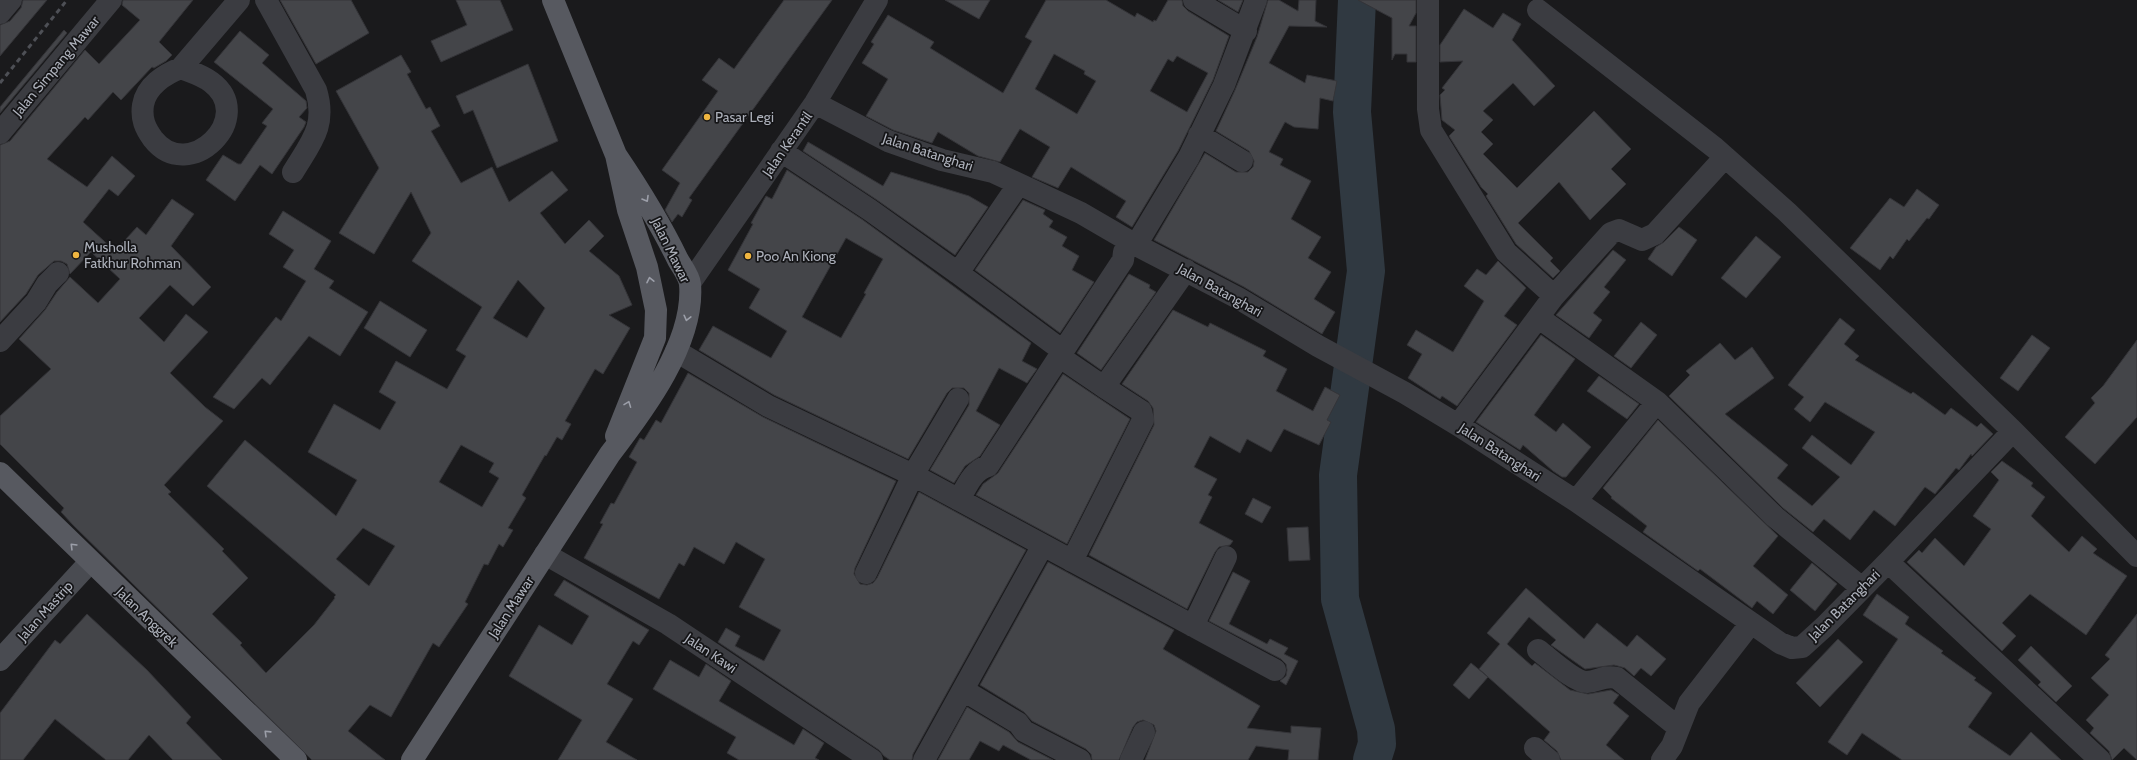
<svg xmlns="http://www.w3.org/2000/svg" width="2137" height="760" font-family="Cabin,sans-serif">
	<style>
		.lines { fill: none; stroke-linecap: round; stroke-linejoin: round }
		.river { stroke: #303941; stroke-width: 38 }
		.building { fill: #444549; stroke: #343438; fill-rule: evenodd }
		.minor { stroke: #3b3c41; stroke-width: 22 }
		.secondary { stroke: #494b51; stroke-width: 22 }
		.primary { stroke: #575960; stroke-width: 22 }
		.rail { stroke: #4e5056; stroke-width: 3; stroke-dasharray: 5 4; stroke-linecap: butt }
		.oneway { stroke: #9c9fa9 }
		.poi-dot { fill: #efb540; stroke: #151517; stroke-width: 1.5 }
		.labels { text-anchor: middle; stroke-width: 3.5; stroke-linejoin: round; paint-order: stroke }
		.street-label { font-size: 14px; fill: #adb1bb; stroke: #151517 }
		.poi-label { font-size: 14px; fill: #adb1bb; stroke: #151517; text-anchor: start }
	</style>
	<rect width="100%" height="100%" fill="#1a1a1c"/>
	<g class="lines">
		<path class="river" d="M1357 0 1352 112 1366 271 1338 475 1340 599 1376 729 1377 744 1372 760"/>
	</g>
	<path class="building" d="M23 0H47L0 56V25L10 21 21 8Z
		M123 0H193L159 42 172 55 166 61 154 68 152 67 121 100 113 92 88 120 85 117 47 159 87 187 112 156 135 176 118 196 109 189 83 222 115 251 137 227 146 235 172 199 194 214 171 246 211 287 193 306 170 285 139 318 164 342 186 314 208 332 170 373 205 407 223 421 164 485 171 492 168 494 224 549 222 551 248 578 212 614 242 643 240 645 266 673 314 625 335 598 334 597 336 595 207 486 245 440 336 516 357 480 308 452 334 404 380 430 396 402 379 392 396 361 447 389 466 356 456 350 482 307 412 261 431 233 411 192 374 254 339 233 379 168 336 91 401 55 411 72 407 74 426 109 430 107 440 126 431 131 461 183 492 167 509 202 552 171 568 190 540 213 565 244 589 220 604 236 589 251 619 276 632 305 609 315 630 328 603 374 595 369 565 421 571 424 562 440 557 437 546 456 545 455 522 495 526 498 508 528 513 530 503 547 499 544 488 565 484 564 465 602 468 604 439 647 433 643 391 717 370 705 348 731 385 760H312L73 525 61 512 64 508 0 444V416L51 369 19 339 45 310 57 292 70 277 98 303 120 279 91 252 70 274 67 264 61 261H54L38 275 26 294 0 322V145L10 141 85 50 99 64 140 20 122 5ZM518 280 545 308 527 338 493 318ZM461 445 494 463 489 472 499 478 482 507 439 482ZM363 528 395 546 369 586 336 559Z
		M280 0H351L369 33 316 64Z
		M456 0H500L513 30 441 62 431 41 467 25Z
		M784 0H832L689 198 692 200 682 217 678 214 672 222 665 210 680 183 662 170 718 91 702 80 719 58 734 69Z
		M945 0H990L979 19Z
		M1046 0H1106L1135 17 1137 13 1153 22 1154 20 1156 21 1168 0H1182L1183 6 1188 11 1229 36 1213 80 1178 151 1132 227 1116 217 1126 201 1071 167 1058 188 1032 177 1050 147 1020 129 1000 162 978 156 938 132 932 143 893 130 866 116 888 79 862 63 874 44 871 42 888 15 934 42 930 48 1003 93 1032 41 1025 37ZM1054 54 1085 71 1084 74 1096 81 1077 114 1035 89ZM1177 56 1208 73 1187 112 1150 91 1168 59 1173 62Z
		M1218 0H1243L1238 12Z
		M1268 0H1279L1298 11 1299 0H1316L1315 21 1327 27 1289 26 1269 63 1305 83 1307 75 1337 81 1333 101 1320 98 1318 129 1294 127 1285 122 1269 152 1283 159 1280 165 1311 181 1291 219 1321 237 1308 258 1331 272 1314 299 1335 312 1322 334 1244 287 1154 240 1205 153 1236 172H1248L1253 167 1254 161 1249 151 1216 131 1235 90 1257 37Z
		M1358 0H1416V13L1409 26H1416V62H1407V54H1395L1392 60V18Z
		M1464 9 1493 28 1503 13 1521 24 1512 40 1555 86 1534 106 1513 83 1483 111 1493 120 1481 132 1493 144 1483 154 1517 188 1594 111 1631 149 1611 169 1626 184 1590 220 1559 182 1518 223 1553 258 1550 261 1560 271 1553 278 1516 244 1486 196 1488 194 1481 187 1449 136 1455 130 1442 120 1440 95 1445 90 1442 88 1463 61 1440 62V45Z
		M64 30 67 33 0 113V107Z
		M240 31 269 55 262 63 306 101 307 108 299 117 306 122 304 127 272 174 260 165 235 201 206 180 223 155 238 164H241L267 126 262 123 273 109 214 62Z
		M528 64 558 141 497 168 473 110 464 114 456 96Z
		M808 142 883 186 891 172 969 196 988 207 955 255 877 200 803 151Z
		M787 170 863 220 1031 343 1022 361 1037 369 1027 383 999 368 976 411 1000 425 980 456 965 466 954 483 930 470 969 405V393L964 388H952L947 393 908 459 774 395 699 350 713 326 771 358 787 331 749 308 760 289 728 270 753 224 751 223 766 196 772 199ZM846 238 883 259 864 293 866 294 841 338 802 317Z
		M1917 189 1939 205 1929 219 1927 218 1909 241 1907 239 1893 259 1890 256 1880 270 1850 248 1890 198 1904 207Z
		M1023 200 1045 210 1043 214 1053 221 1049 227 1067 237 1062 246 1079 256 1072 270 1094 282 1060 333 975 270Z
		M283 211 331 241 314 269 334 281 329 288 368 312 340 356 309 336 270 385 262 378 234 409 213 397 276 317 281 321 306 281 283 267 294 250 269 234Z
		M1679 227 1697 240 1672 276 1648 259 1656 247 1664 242Z
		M1756 236 1781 257 1746 298 1721 278Z
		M1613 250 1626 260 1604 287 1610 292 1593 313 1602 320 1589 338 1556 315Z
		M1498 261 1526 288 1504 316 1517 325 1457 406 1442 396 1440 399 1408 378 1422 354 1407 345 1416 330 1453 352 1484 301 1464 286 1477 269 1486 275Z
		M1129 274 1150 285 1149 288 1156 292 1101 370 1077 353Z
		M380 301 427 330 410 357 364 328Z
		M1173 310 1208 327 1210 323 1266 351 1263 356 1287 369 1276 391 1313 411 1325 387 1340 395 1327 420 1331 422 1319 445 1284 429 1271 452 1247 439 1240 453 1210 436 1194 467 1217 479 1208 495 1212 497 1199 523 1233 541 1230 545 1219 547 1215 552 1187 609 1089 555 1154 425 1153 408 1148 401 1122 384Z
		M1840 318 1855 330 1844 344 1859 356 1855 360 1911 394 1913 392 1945 415 1951 408 1977 427 1981 423 1993 434 1972 456 1971 454 1959 470 1956 468 1935 494 1925 487 1895 526 1874 510 1850 540 1824 519 1813 532 1783 508 1669 396 1690 375 1686 371 1720 343 1735 360 1752 347 1774 378 1725 414 1788 465 1777 478 1812 506 1840 477 1802 448 1812 435 1851 465 1875 432 1825 402 1810 422 1794 409 1804 397 1788 385Z
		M1641 322 1657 335 1631 368 1614 356Z
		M1541 335 1575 359 1534 415 1556 432 1563 423 1591 447 1566 477H1562L1553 471 1523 445 1520 450 1476 422Z
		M2032 335 2050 348 2018 391 2000 378Z
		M2137 340V417L2095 464 2065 437 2095 403 2091 398 2103 386Z
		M688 373 763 417 896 481 855 568 854 574 860 584 867 585 873 583 877 578 919 492 1026 550 913 754 912 760H890L884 756 879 750 718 642 726 628 740 636 735 646 764 661 781 630 739 607 765 559 736 542 724 564 694 547 684 566 679 563 659 599 584 558 603 524 600 523 611 503 614 504 637 462 629 457 640 438 644 440 656 420 661 423Z
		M1063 374 1130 419 1067 544 976 495 983 484 998 473Z
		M1599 376 1639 404 1627 419 1587 391Z
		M1658 420 1778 536 1753 566 1788 595 1773 614 1757 601 1752 608 1700 569 1698 571 1643 532 1647 526 1611 498 1612 497 1603 488Z
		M2002 461 2033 483 2031 486 2045 497 2031 516 2069 552 2082 536 2097 549 2093 553 2127 576 2086 635 2030 594 2002 623 2016 636 2002 651 1907 562 1919 550 1922 553 1935 538 1964 566 1991 529 1973 516 1999 480 1991 472Z
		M1253 498 1271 507 1262 523 1245 514Z
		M1308 527 1310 560 1289 561 1287 528Z
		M1048 562 1174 630 1163 649 1260 706 1247 728 1291 733V726L1321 728 1318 760H1288L1289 750 1256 746 1248 760H1145L1156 731 1154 725 1143 720 1137 722 1133 727 1119 760H1092L1091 754 1086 749 1032 721 1024 712 980 685Z
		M1812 563 1837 584 1815 611 1790 590Z
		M1233 572 1250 581 1229 624 1267 644 1270 639 1288 648 1284 654 1298 661 1286 685 1280 681 1286 676 1287 670 1286 664 1281 659 1209 621Z
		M564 580 649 630 639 645 633 641 607 684 633 699 606 742 637 760H558L582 720 509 676 539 625 572 645 589 616 554 595Z
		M1526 588 1584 639 1597 623 1627 647 1637 635 1666 659 1651 676 1641 668 1634 676 1625 668 1614 665 1585 669 1551 645 1556 640 1529 617 1507 644 1532 666 1535 663 1570 690 1588 694 1611 690 1619 695 1613 703 1629 716 1606 745 1624 760H1561L1557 751 1544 740 1550 732 1479 669 1500 644 1487 633Z
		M1877 594 1909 617 1905 624 1943 651 1941 653 1976 678 1974 680 1992 693 1968 727 2010 756 2031 732 2061 760H1902L1862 733 1847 755 1828 742 1898 639 1863 615Z
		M87 614 147 670 191 717 186 723 222 760H173L149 735 128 760H106L55 719 23 760H0V713L55 640 60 644Z
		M2137 614V760L2124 748 2112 760 2109 751 2090 733 2094 728 2086 720 2109 695 2091 678 2110 659 2105 655Z
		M1838 639 1863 662 1820 707 1796 683Z
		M2031 646 2072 686 2056 702 2038 685 2041 682 2018 660Z
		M670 660 699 677 706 664 731 681 719 701 794 745 803 729 824 743 815 758 819 760H739L727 753 736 737 653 689Z
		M1471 663 1488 677 1469 699 1453 685Z
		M967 707 1009 732 1018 742 1053 760H1031L1003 745 999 751 980 741 969 760H938Z"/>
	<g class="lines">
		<path class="minor" d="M266 0 316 90C327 126 311 142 293 172
			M1194 0 1246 31
			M1428 0V109L1431 130 1506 252 1554 296
			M1538 10 1715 148 1787 212 2013 431 2137 556
			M0 13 11 0
			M181 68C191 72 202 75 211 82 258 117 189 185 153 139 145 128 141 119 143 105 146 86 165 74 181 68Z
			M181 68 239 0
			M815 103 888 141 942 160 993 172 1081 213 1136 245 1238 298 1318 346 1405 393 1458 425 1576 501 1780 643 1792 648 1802 647 1824 627 1888 562 2100 760
			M0 133 111 0
			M1199 135 1242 161
			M781 151 870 210 958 273 1018 185
			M1136 245 1189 157 1224 85 1256 0
			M958 273 1063 351 1123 260 1124 252 1131 241
			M690 283 815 103 877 0
			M1539 318 1657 402 1775 517 1862 588
			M0 341 36 302 47 284 58 273
			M676 351 768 406 913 475 1275 670
			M1060 357 1104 387
			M1458 425 1554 296 1611 233 1619 230 1642 240 1655 234 1725 157
			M959 500C967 486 972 471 988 466L1063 351
			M1576 501 1657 402
			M545 554 668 624 872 760
			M1072 561 1143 420 1141 411 1104 387 1186 270
			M1888 562 2013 431
			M866 573 913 475 958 399
			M1193 626 1226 557
			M1538 650C1549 658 1574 682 1587 682 1599 681 1604 675 1617 678L1679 728
			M963 690 1018 723 1024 731 1080 760
			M1535 748 1549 760
			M924 760 1043 545
			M1131 760 1144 732
			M1662 760 1672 746 1689 703 1751 623"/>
		<path class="secondary" d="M0 660 90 562"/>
		<path class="primary" d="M553 0 616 155 628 210 647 267 656 310 655 338 616 436
			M0 473 296 760
			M412 760 610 454C644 410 695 342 690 284 689 276 682 267 678 260 660 223 639 189 616 155"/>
		<path class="rail" d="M0 83 67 0"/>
	</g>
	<defs><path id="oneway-chevron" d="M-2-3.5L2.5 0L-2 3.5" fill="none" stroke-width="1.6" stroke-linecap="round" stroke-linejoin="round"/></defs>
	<g class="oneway">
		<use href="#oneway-chevron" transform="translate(646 199) rotate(60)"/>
		<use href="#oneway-chevron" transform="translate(650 280) rotate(-102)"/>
		<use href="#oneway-chevron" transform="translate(687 318) rotate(104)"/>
		<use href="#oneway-chevron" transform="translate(628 404) rotate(-69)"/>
		<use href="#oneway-chevron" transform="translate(73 546) rotate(-135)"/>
		<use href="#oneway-chevron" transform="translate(267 733) rotate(-136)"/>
	</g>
	<g class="poi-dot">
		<circle cx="707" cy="117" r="4"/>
		<circle cx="76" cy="255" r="4"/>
		<circle cx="748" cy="256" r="4"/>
	</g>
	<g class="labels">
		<g class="street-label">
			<text transform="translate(56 66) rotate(-50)" y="5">Jalan Simpang Mawar</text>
			<text transform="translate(787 144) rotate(-55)" y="5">Jalan Kerantil</text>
			<text transform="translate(928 152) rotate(18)" y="5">Jalan Batanghari</text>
			<text transform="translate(671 250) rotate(64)" y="5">Jalan Mawar</text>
			<text transform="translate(1220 290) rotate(29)" y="5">Jalan Batanghari</text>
			<text transform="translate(1500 452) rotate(33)" y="5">Jalan Batanghari</text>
			<text transform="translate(1844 605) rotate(-45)" y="5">Jalan Batanghari</text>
			<text transform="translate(511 607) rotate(-57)" y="5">Jalan Mawar</text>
			<text transform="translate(45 611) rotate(-48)" y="5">Jalan Mastrip</text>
			<text transform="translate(147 617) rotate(44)" y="5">Jalan Anggrek</text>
			<text transform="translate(711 653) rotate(34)" y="5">Jalan Kawi</text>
		</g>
		<g class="poi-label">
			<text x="715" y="122">Pasar Legi</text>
			<text x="84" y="252">Musholla<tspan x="84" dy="16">Fatkhur Rohman</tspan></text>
			<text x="756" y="261">Poo An Kiong</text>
		</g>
	</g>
</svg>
